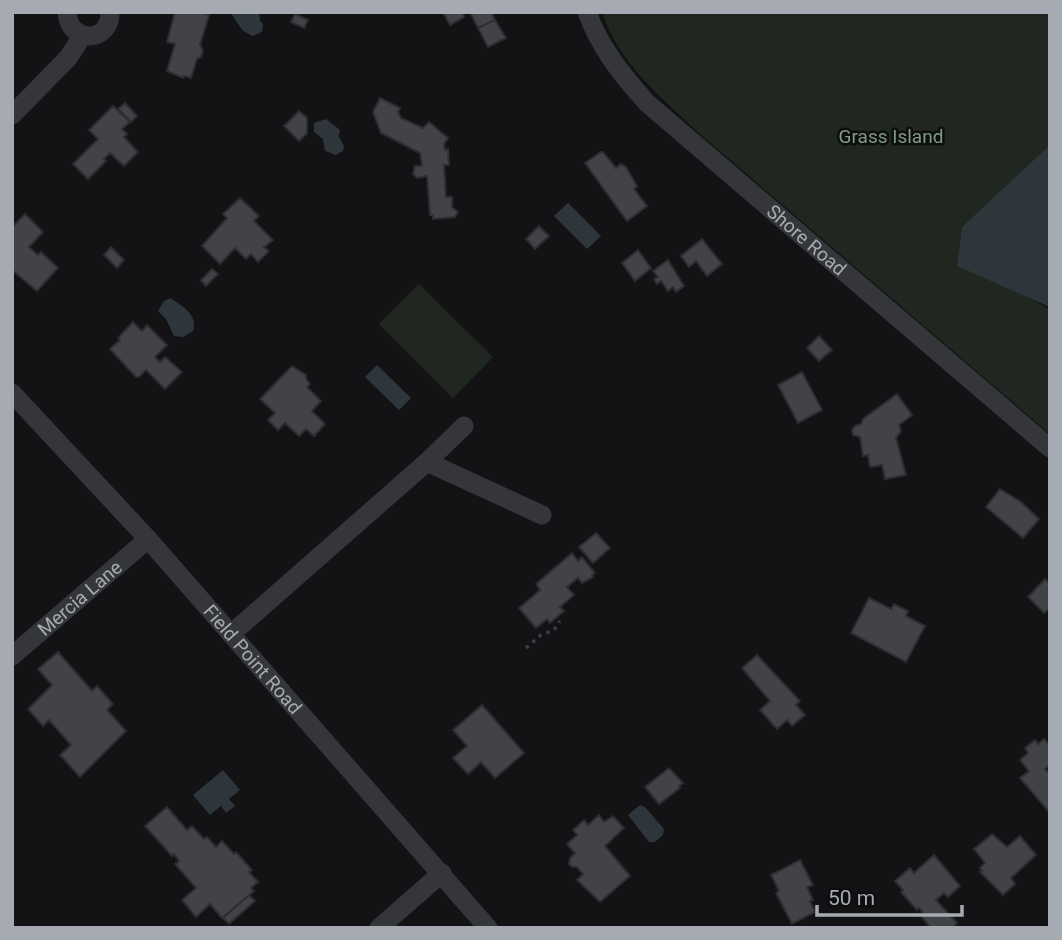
<svg xmlns="http://www.w3.org/2000/svg" width="1062" height="940" font-family="Roboto,sans-serif">
	<style>
		.green { fill: #202620 }
		.water { fill: #2e363c }
		.building { fill: #424347; stroke: #2d2e30; stroke-width: 2 }
		.lines { fill: none; stroke-linecap: round; stroke-linejoin: round }
		.path { stroke: #3b3d40; stroke-width: 3.5; stroke-dasharray: 3.5 5; stroke-linecap: butt }
		.minor { stroke: #353639; stroke-width: 19 }
		.labels { text-anchor: middle; stroke-width: 5; stroke-linejoin: round; paint-order: stroke }
		.park-label { font-size: 19px; fill: #809c80; stroke: #0e0e0f }
		.street-label { font-size: 19px; fill: #a6abb3; stroke: #0e0e0f }
	</style>
	<rect width="100%" height="100%" fill="#131315"/>
	<path class="green" d="M602 12H1050V155L982 269 1050 310V434L700 134C663 99 618 63 602 12Z
		M419 284 493 357 453 398 379 324Z"/>
	<path class="water" d="M230 12H259L260 21 263 24 262 32 253 36 243 31Z
		M326 119 340 130 339 137 344 146 343 151 336 155 325 151 323 139 314 132V123Z
		M1050 145V307L957 266 962 227Z
		M568 203 601 236 587 249 554 216Z
		M170 298C182 306 198 314 193 331L183 337 174 336 166 319 158 311 164 301Z
		M377 365 411 398 399 410 365 377Z
		M223 770 240 790 229 799 235 806 226 813 221 806 210 815 193 795Z
		M640 805 645 807 664 829 663 835 655 842H649L628 815Z"/>
	<path class="building" d="M175 12H199L209 15 200 45 203 50 201 57 197 59 191 78 184 76 183 78 167 71 175 44 167 42Z
		M443 12H467L463 14 464 17 450 25Z
		M470 12H491L495 20 478 28Z
		M295 14 308 20 304 28 291 22Z
		M495 20 506 38 488 47 478 28Z
		M380 98 400 108 398 112 401 118 423 128 429 122 448 138 444 144 445 150 448 149 449 165H444L446 197H452V207L458 212 455 217 433 219V215H430L427 176 417 178 413 174 415 166H422L420 153 381 133 373 112Z
		M125 103 137 116 131 122 118 109Z
		M113 106 130 122 122 129 127 134 124 137 138 152 124 166 110 153 104 159 106 161 88 179 73 164 98 139 89 130Z
		M299 111 307 118V133L299 141 284 126Z
		M601 152H603L616 168 621 164 626 167 637 186 634 189 647 206 627 221 585 163Z
		M240 198 259 216 254 221 273 240 264 247 269 251 258 262 251 254 246 259 235 248 220 264 202 246 227 218 223 214Z
		M25 214 43 232 29 247 38 255 41 252 58 268 37 291 12 270V227Z
		M539 226 549 236 535 249 526 239Z
		M702 239 722 264 707 276 696 261 689 267 681 256Z
		M111 247 124 260 117 268 104 255Z
		M638 250 651 268 635 281 622 263Z
		M668 260 684 286 676 292 673 287 668 291 661 281 657 284 654 279 658 277 653 271Z
		M212 269 218 274 206 286 201 280Z
		M133 322 142 331 147 325 167 345 155 357 160 362 165 357 182 372 165 389 146 370 139 377H136L110 349 120 340 118 338Z
		M819 336 832 350 819 361 807 348Z
		M292 366 306 375V379L310 384 307 387 321 401 312 411 325 424 314 436 306 429 299 436 285 423 278 430 268 420 275 413 260 399Z
		M802 372 822 410 798 423 778 385Z
		M897 394 912 415 899 425 901 431 896 438 906 475 885 479 882 465 870 467 868 455 863 456 860 437 853 435 852 430 855 426 861 424 863 419Z
		M1000 489 1021 502 1039 519 1023 538 986 507Z
		M596 533 610 548 593 563 579 547Z
		M572 553 578 561 582 557 595 573 592 575 593 577 582 583 578 578 567 587 574 595 560 607 564 611 550 623 547 619 536 628 519 608 540 590 536 584Z
		M1045 579 1050 584V608L1044 613 1028 597Z
		M869 598 891 609 894 604 908 611 906 616 925 626 906 662 851 633Z
		M58 652 92 691 97 686 113 704 107 710 126 731 80 777 60 755 71 745 49 720 43 726 28 709 52 685 38 669Z
		M757 655 800 701 796 705 805 715 792 726 787 720 777 729 760 710 770 701 742 668Z
		M482 705 524 753 495 778 481 762 468 774 453 758 467 746 453 730Z
		M1044 739 1050 745V765L1045 769 1050 774V813L1020 778 1029 771 1020 760 1028 753 1025 748 1035 740 1038 744Z
		M669 768 683 783 679 786 680 788 659 804 645 787Z
		M167 807 187 830 192 826 204 839 207 837 216 847 222 841 234 854 236 852 252 870 249 872 258 882 251 888 254 891 222 918 210 904 196 917 182 900 196 888 175 864 179 861 174 854 172 856 145 826Z
		M599 815 604 822 613 816 624 828 605 846 630 876 600 902 577 880 583 874 577 867H572L569 864 570 858 575 853 567 844 577 835 573 830 584 820 588 825Z
		M992 834 1007 847 1020 836 1036 855 1011 878 1015 884 1003 895 980 872 982 871 980 868 985 863 974 849Z
		M934 855 960 886 948 897 944 893 936 900 957 923 952 928H931L920 915 923 913 919 908 917 910 901 892 903 890 895 881 910 868 914 873Z
		M800 860 813 885 807 887 813 900 810 901 815 912 792 924 776 893 779 891 771 875Z
		M249 895 255 901 229 924 223 918Z"/>
	<g class="lines">
		<path class="path" d="M526 648 541 635 554 630 560 621"/>
		<g class="minor">
			<path d="M67 12C69 45 111 43 110 12"/>
			<path id="s1" d="M587 12C600 48 622 75 647 103L1050 448"/>
			<path d="M12 115 68 58 83 35"/>
			<path id="s2" d="M12 393 148 539 488 928"/>
			<path d="M427 462 464 426"/>
			<path d="M231 634 427 462 542 515"/>
			<path id="s3" d="M12 656 148 539"/>
			<path d="M379 928 442 873"/>
		</g>
	</g>
	<g class="labels">
		<g class="park-label">
			<text x="891" y="143">Grass Island</text>
		</g>
		<g class="street-label">
			<text dy="7" stroke="none"><textPath href="#s1" startOffset="320">Shore Road</textPath></text>
			<text dy="7" stroke="none"><textPath href="#s3" startOffset="89">Mercia Lane</textPath></text>
			<text dy="7" stroke="none"><textPath href="#s2" startOffset="359">Field Point Road</textPath></text>
		</g>
	</g>
	<rect width="1062" height="940" fill="none" stroke="#a6abb3" stroke-width="28"/>
	<path d="M817 905v10h145v-10" fill="none" stroke="#a6abb3" stroke-width="3.5"/>
	<text x="828" y="905" font-size="21" fill="#a6abb3" stroke="#0e0e0f" stroke-width="5" paint-order="stroke">50 m</text>
</svg>
